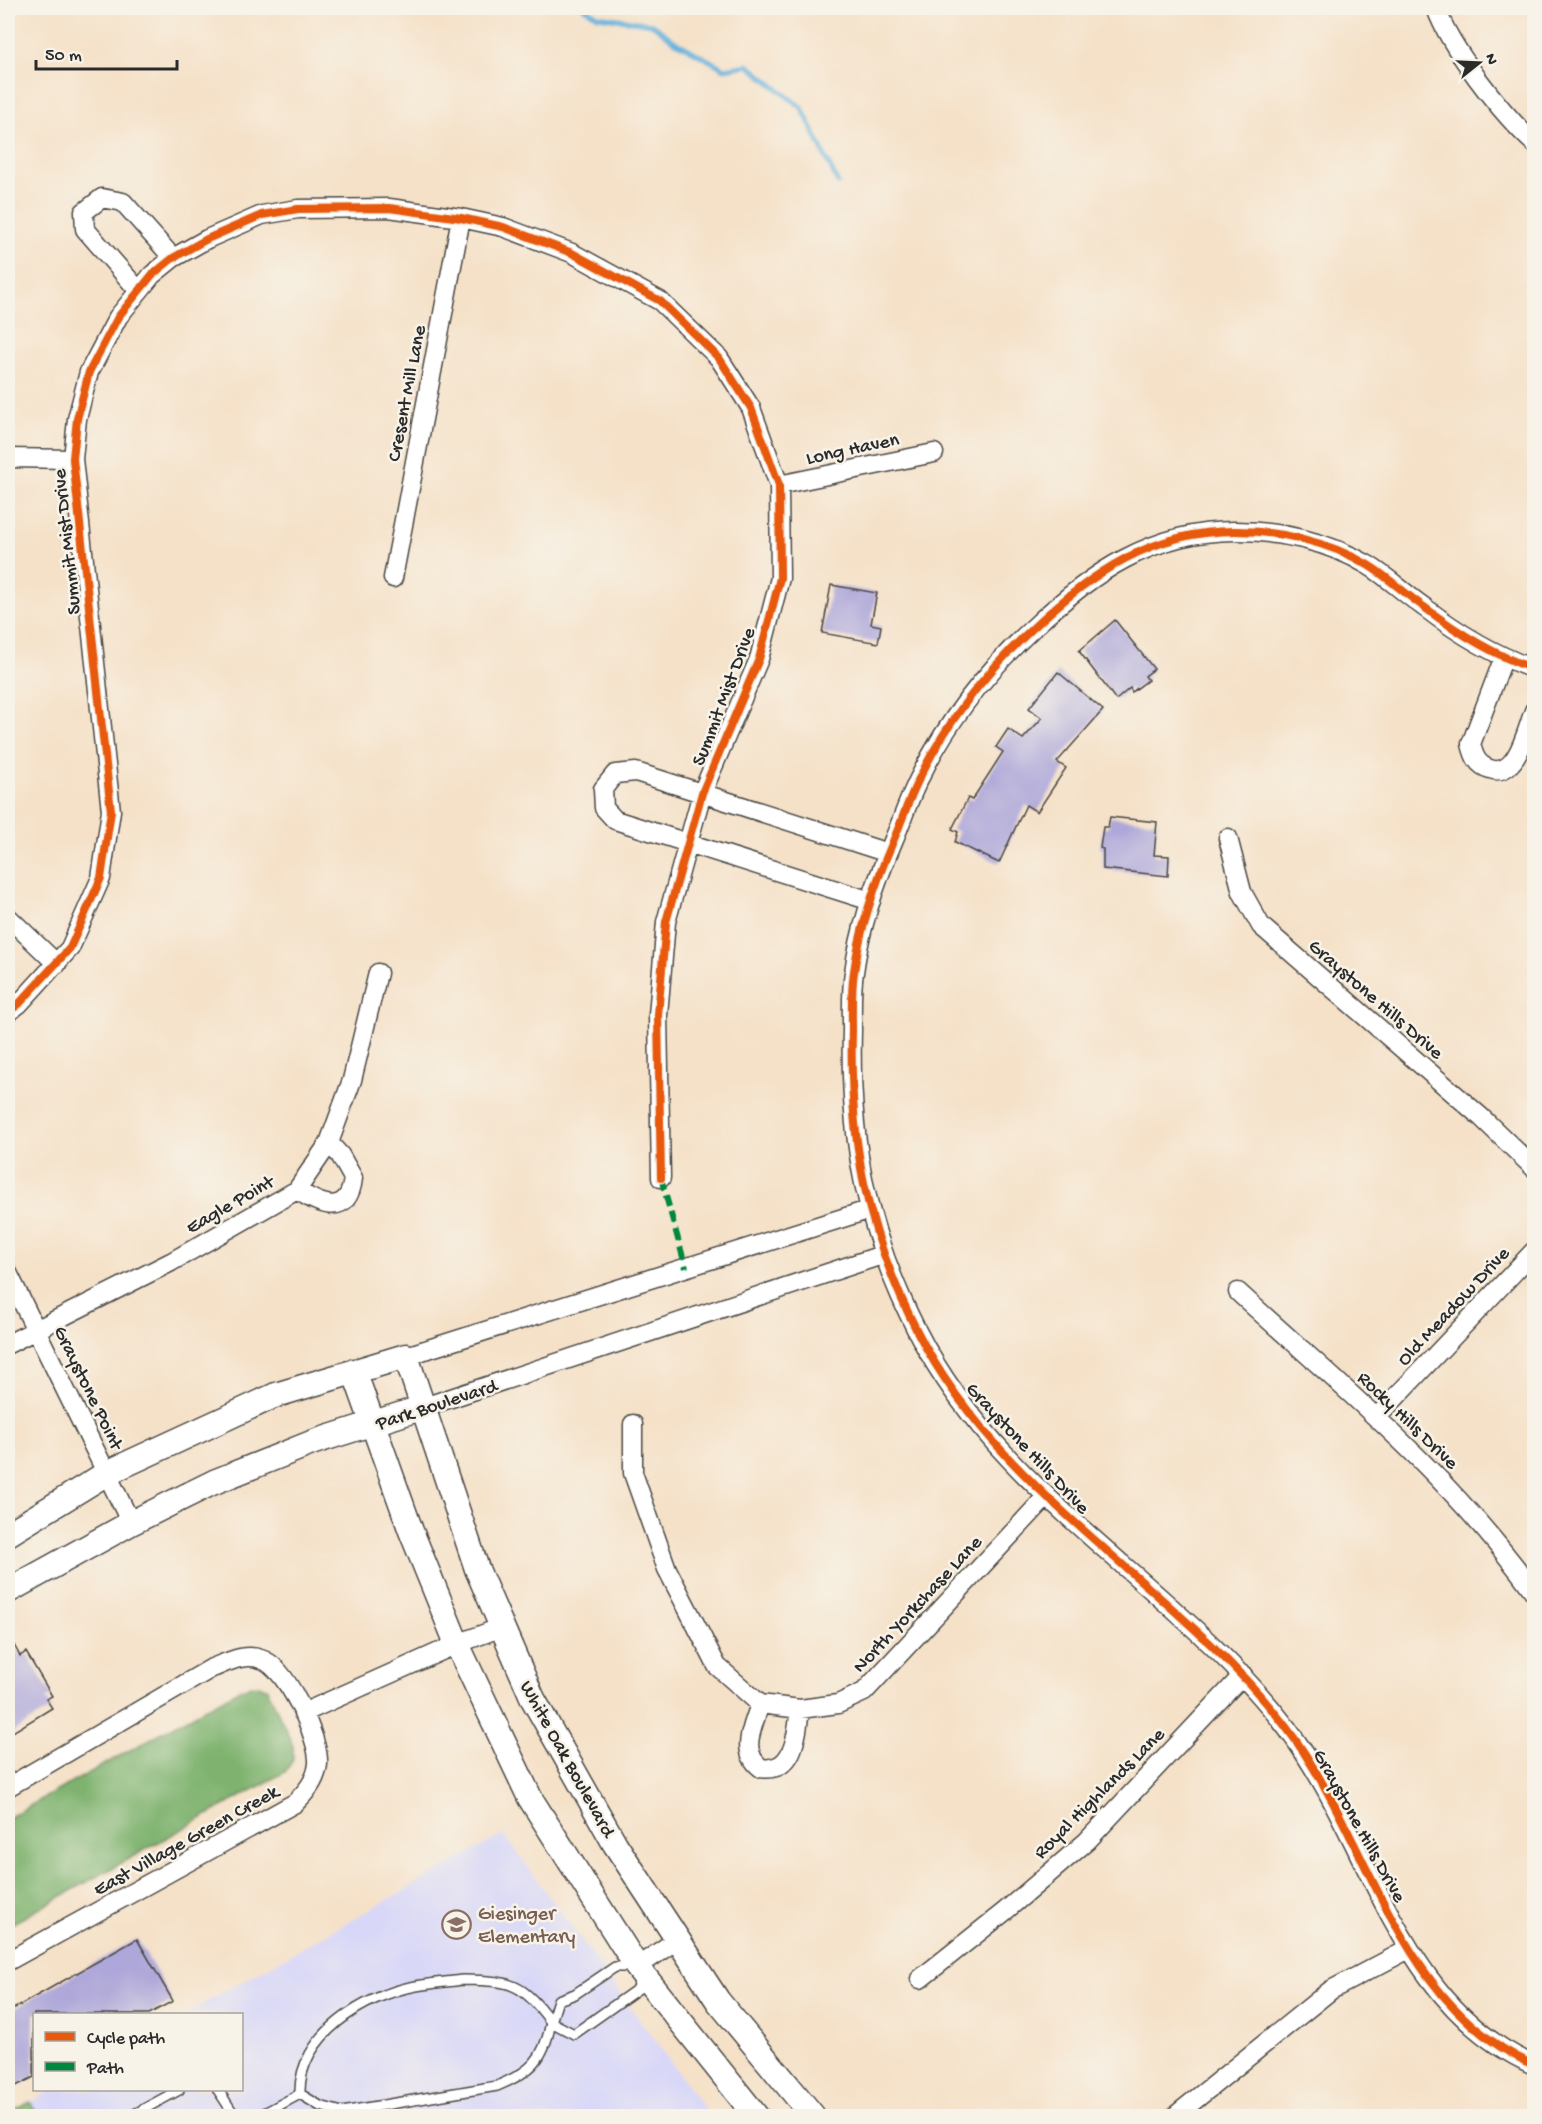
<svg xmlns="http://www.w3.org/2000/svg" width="1542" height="2124" font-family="'Gochi Hand',sans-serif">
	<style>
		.built { fill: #d8d7f8 }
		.forest { fill: #7eb26e; stroke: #546e4c; stroke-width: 1.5 }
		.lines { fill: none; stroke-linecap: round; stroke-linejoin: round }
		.stream { stroke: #62b0dc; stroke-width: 5 }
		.building { fill: #aea7d9 }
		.service-casing { stroke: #494643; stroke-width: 12 }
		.minor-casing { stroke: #494643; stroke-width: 21 }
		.tertiary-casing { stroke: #494643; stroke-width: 27 }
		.service { stroke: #fff; stroke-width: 9 }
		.minor { stroke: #fff; stroke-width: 18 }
		.tertiary { stroke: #fff; stroke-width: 24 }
		.quiet { stroke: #00873e; stroke-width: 6; stroke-dasharray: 12 6; stroke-linecap: butt }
		.cycleway-casing { stroke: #f7f3e8; stroke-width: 11 }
		.cycleway { stroke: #e8590c; stroke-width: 8 }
		.labels { text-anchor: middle; stroke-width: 5; stroke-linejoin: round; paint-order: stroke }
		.street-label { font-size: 20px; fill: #2b2b2b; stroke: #f7f3e8 }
		.education-label { font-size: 20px; fill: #785e54; stroke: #f7f3e8; text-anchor: start }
	</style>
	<rect width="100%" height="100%" fill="#f7f3e8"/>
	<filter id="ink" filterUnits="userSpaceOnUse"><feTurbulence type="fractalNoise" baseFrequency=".0167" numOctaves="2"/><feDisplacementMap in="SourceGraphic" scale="12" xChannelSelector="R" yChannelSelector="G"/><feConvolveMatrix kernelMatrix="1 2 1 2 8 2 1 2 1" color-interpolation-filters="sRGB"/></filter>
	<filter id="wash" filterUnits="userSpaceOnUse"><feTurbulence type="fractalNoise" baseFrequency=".008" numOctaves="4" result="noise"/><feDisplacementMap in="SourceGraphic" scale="24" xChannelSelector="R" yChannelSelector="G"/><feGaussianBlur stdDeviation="1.35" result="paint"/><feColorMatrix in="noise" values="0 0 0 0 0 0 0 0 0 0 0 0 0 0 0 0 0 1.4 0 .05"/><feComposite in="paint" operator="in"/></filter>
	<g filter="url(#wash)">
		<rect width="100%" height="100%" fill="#f5e1c8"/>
		<path class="built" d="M504 1834 710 2116H38L30 2102 53 2090H242V2014H185Z"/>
		<path class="forest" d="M255 1685 267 1688 293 1746V1760L285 1772 8 1926V1818L240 1689Z
			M30 2102 38 2116H8V2114Z"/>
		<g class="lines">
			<path class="stream" d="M584 8 598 16 652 24 674 41 725 69 748 65 802 108 838 183"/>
		</g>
		<g id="blocks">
			<path class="building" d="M831 585 877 593 871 624 881 626 878 643 822 633Z
				M1115 620 1154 669 1145 676 1148 680 1132 692 1130 688 1116 700 1079 651Z
				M1058 672 1103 710 1057 762 1066 768 1037 812 1026 805 999 863 955 842 958 832 952 829 968 798 972 800 1003 752 996 747 1008 729 1023 739 1042 718 1029 708Z
				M1110 817 1157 822 1154 855 1169 856 1168 876 1103 869V849L1100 848 1103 827H1108Z
				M8 1634 20 1656 26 1652 52 1696 46 1699 52 1708 8 1735Z
				M137 1939 173 2001 149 2014H34V2077L8 2090V2012Z"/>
		</g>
	</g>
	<g filter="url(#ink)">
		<use href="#blocks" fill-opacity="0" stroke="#494643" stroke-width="1.5"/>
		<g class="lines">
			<defs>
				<path id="service" d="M615 1967H637L639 1988 574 2034 551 2022 558 2000 575 1994Z
					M463 1980C512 1981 521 1982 551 2022 544 2060 531 2072 497 2086L342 2112 320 2106 300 2094C298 2036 365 1995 416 1986 432 1983 447 1982 463 1980Z
					M218 2090 235 2116
					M131 2116 179 2090
					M259 2116 300 2094"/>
				<path id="minor" d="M1436 8C1450 48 1502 114 1534 143
					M139 291 85 229 84 212 102 198 123 202 173 258
					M8 458 73 459
					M779 485 934 453
					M393 578 461 218
					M1504 657 1471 744C1474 756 1477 765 1490 769 1517 779 1527 728 1534 711
					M1534 669C1494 655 1458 633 1424 607 1405 594 1388 577 1368 565 1329 542 1281 531 1235 531 1152 531 1091 573 1033 628 988 670 948 720 921 775 910 795 903 818 894 839 876 881 860 927 854 972 851 990 852 1011 852 1030 849 1142 866 1230 917 1331 1000 1496 1176 1584 1286 1727 1371 1838 1396 2005 1534 2065
					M1228 838 1242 892 1261 926 1481 1117 1534 1168
					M871 901 615 820 604 808 603 789 615 774 636 772 888 853
					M8 917 57 964
					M8 1012 19 1004 70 948 101 878 111 811 73 459 77 419 89 372 118 317 152 275 173 258 207 239 262 215 298 209 389 208 461 218 503 227 572 253 660 301 719 358 751 408 779 485 780 578 759 659 702 793 666 922 658 1015 661 1178
					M297 1190C321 1206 349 1217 353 1178L340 1155 329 1143
					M8 1273 131 1523
					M1238 1292C1343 1388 1450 1475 1534 1592
					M8 1344 171 1262 297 1190 329 1143 352 1080 378 973
					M406 1356 868 1210
					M424 1407 882 1255
					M1378 1416 1534 1251
					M633 1424V1473L667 1569 717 1666 760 1704 800 1709 838 1704 864 1692 1047 1496
					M760 1704C753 1727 739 1751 761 1768 795 1773 797 1733 800 1709
					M303 1713 457 1644 502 1627
					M8 1787 212 1668C228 1662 244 1653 261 1659 286 1666 320 1739 318 1764 316 1781 306 1792 295 1803L8 1961
					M637 1967 678 1939
					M920 1979 1004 1912 1087 1841 1243 1675
					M1175 2116 1331 1990 1409 1949"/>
				<path id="tertiary" d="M354 1371 411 1531 457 1644 530 1798 637 1967 756 2116
					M8 1534 107 1473 276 1395 406 1356 477 1569 533 1699 615 1844 718 2001 813 2116
					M8 1591 131 1523 214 1482 314 1442 424 1407"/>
			</defs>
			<use href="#service" class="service-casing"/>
			<use href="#minor" class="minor-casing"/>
			<use href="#tertiary" class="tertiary-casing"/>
			<use href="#service" class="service"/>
			<use href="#minor" class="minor"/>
			<use href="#tertiary" class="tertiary"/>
			<path class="quiet" d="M661 1178 686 1268"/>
			<defs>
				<path id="cycleway" d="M1534 669C1494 655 1458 633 1424 607 1405 594 1388 577 1368 565 1329 542 1281 531 1235 531 1152 531 1091 573 1033 628 988 670 948 720 921 775 910 795 903 818 894 839 876 881 860 927 854 972 851 990 852 1011 852 1030 849 1142 866 1230 917 1331 1000 1496 1176 1584 1286 1727 1371 1838 1396 2005 1534 2065
					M8 1012 19 1004 70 948 101 878 111 811 73 459 77 419 89 372 118 317 152 275 173 258 207 239 262 215 298 209 389 208 461 218 503 227 572 253 660 301 719 358 751 408 779 485 780 578 759 659 702 793 666 922 658 1015 661 1178"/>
			</defs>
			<use href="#cycleway" class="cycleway-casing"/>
			<use href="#cycleway" class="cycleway"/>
		</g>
	</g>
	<defs>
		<symbol id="school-ring" viewBox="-11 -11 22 22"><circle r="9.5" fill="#f7f3e8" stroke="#8d6e63" stroke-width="1.5"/><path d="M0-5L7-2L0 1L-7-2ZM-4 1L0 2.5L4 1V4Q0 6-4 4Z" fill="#8d6e63"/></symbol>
	</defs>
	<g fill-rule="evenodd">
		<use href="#school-ring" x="440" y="1908" width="33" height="33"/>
	</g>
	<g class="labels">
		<g class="street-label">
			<text transform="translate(405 393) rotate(-79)" y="7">Cresent Mill Lane</text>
			<text transform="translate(852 447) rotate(-12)" y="7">Long Haven</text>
			<text transform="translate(65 542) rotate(-96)" y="7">Summit Mist Drive</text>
			<text transform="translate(722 696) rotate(-69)" y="7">Summit Mist Drive</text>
			<text transform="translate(1377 998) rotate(41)" y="7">Graystone Hills Drive</text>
			<text transform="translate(229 1203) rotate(-30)" y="7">Eagle Point</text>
			<text transform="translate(1452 1305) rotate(-47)" y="7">Old Meadow Drive</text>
			<text transform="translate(90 1387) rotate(64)" y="7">Graystone Point</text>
			<text transform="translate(436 1403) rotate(-18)" y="7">Park Boulevard</text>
			<text transform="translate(1409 1419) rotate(44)" y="7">Rocky Hills Drive</text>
			<text transform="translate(1029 1447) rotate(47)" y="7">Graystone Hills Drive</text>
			<text transform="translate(916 1603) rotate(-47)" y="7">North Yorkchase Lane</text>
			<text transform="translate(569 1758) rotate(61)" y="7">White Oak Boulevard</text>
			<text transform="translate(1098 1792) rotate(-45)" y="7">Royal Highlands Lane</text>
			<text transform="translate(1361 1825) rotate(61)" y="7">Graystone Hills Drive</text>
			<text transform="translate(185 1839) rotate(-29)" y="7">East Village Green Creek</text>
		</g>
		<g class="education-label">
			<text x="478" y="1919">Giesinger<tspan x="478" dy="23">Elementary</tspan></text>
		</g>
	</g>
	<rect width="1542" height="2124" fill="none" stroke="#f7f3e8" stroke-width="30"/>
	<rect x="33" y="2013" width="210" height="78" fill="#f7f3e8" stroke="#a5a39c" stroke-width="1.5"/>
	<rect x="45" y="2032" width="30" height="9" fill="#e8590c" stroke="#a5a39c" stroke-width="1.5"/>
	<text x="87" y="2043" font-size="18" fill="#2b2b2b">Cycle path</text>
	<rect x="45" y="2062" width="30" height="9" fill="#00873e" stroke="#a5a39c" stroke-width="1.5"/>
	<text x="87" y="2073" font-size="18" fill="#2b2b2b">Path</text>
	<g transform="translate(1479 63) rotate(72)" stroke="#f7f3e8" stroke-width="4.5" paint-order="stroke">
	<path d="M0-4.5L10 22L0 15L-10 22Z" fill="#2b2b2b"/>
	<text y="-9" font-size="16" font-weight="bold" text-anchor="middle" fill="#2b2b2b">N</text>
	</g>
	<path d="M36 60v9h141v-9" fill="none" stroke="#2b2b2b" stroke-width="3"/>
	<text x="45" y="60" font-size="18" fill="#2b2b2b" stroke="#f7f3e8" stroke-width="4.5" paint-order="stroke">50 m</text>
</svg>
